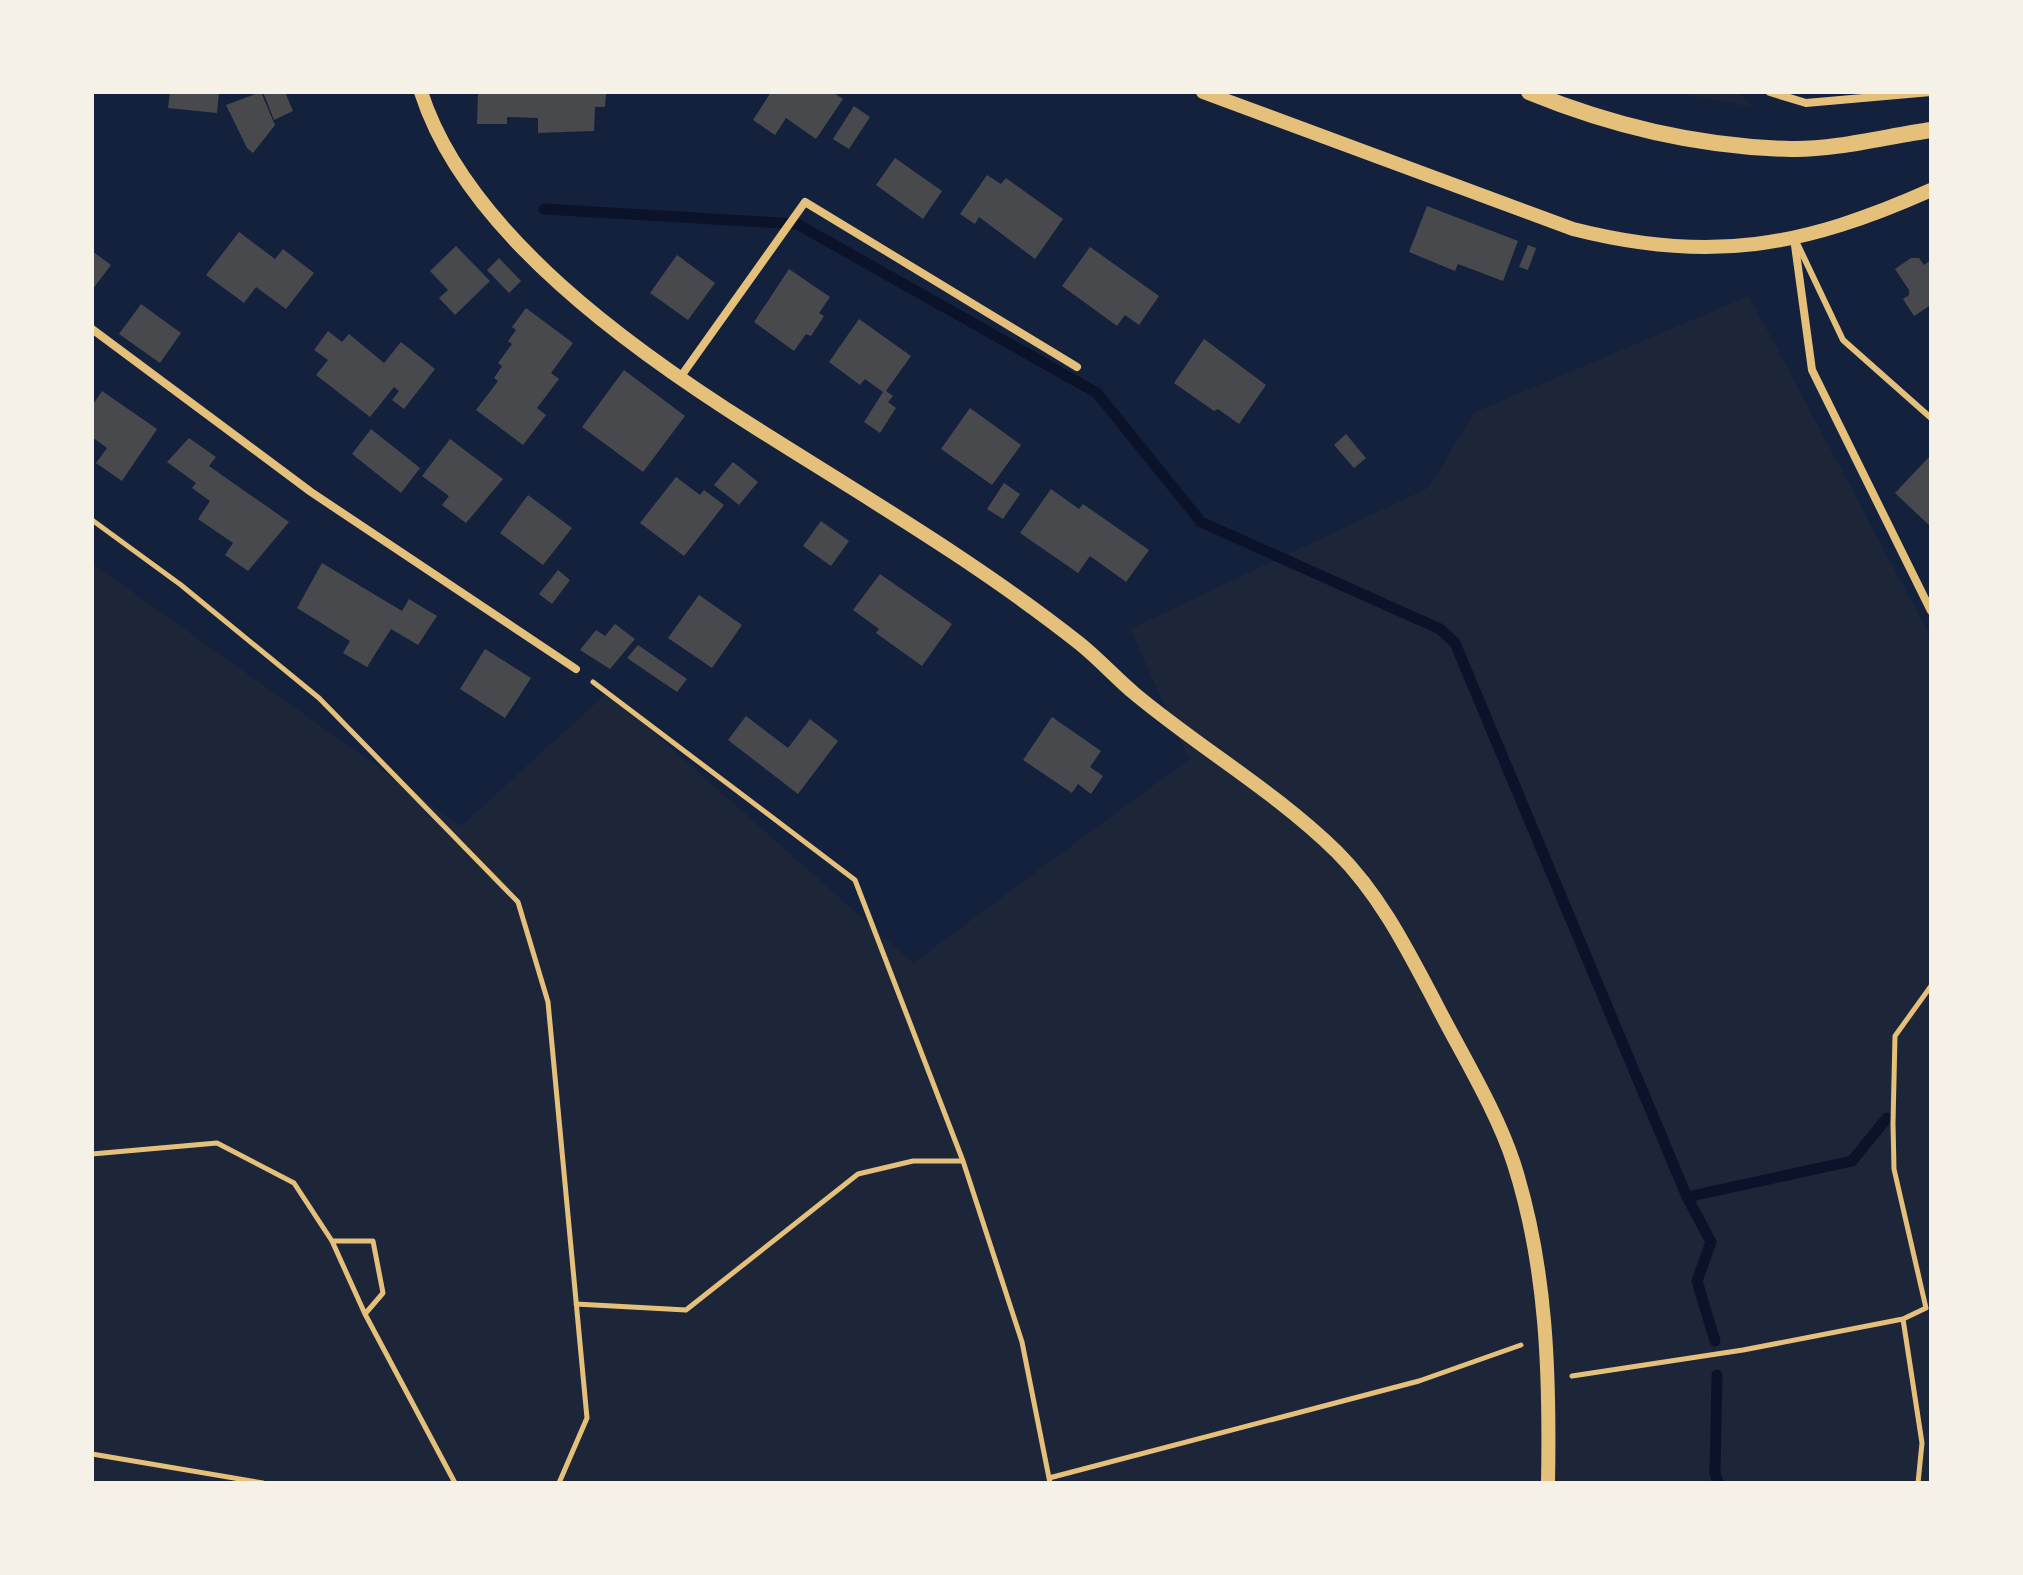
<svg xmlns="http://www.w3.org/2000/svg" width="2023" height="1575" font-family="Manrope,sans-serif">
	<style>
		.green { fill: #1d2539 }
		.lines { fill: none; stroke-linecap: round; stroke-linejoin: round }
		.stream { stroke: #0b132b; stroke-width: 11 }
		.building { fill: #48494c }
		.path { stroke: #e5c07b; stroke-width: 5 }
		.service { stroke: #e5c07b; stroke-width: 6 }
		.minor { stroke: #e5c07b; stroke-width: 8 }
		.tertiary { stroke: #e5c07b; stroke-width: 14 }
		.secondary { stroke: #e5c07b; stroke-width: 16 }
	</style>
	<rect width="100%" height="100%" fill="#14213d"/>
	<path class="green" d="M1676 92H1737L1756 108Z
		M1749 296 1931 638V1483H92V563L461 826 608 692 913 963 1189 759 1130 629 1428 488 1475 412Z"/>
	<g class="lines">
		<path class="stream" d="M544 209 797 224 1097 393 1201 522 1440 629 1455 643 1687 1197 1711 1242 1697 1281 1715 1341
			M1687 1197 1852 1161 1887 1118
			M1717 1375 1715 1473 1718 1483"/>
	</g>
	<path class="building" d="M170 92H219L217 113 168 108Z
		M261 92 275 125 253 153 247 148 226 105Z
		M263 92H285L293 111 274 120Z
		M478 92H606L605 107H595L594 131 538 133V118L507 117V124H477Z
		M771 92H832L843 99 816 139 786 118 775 135 753 120Z
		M854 106 870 117 849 149 833 139Z
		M895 158 942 191 923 219 876 185Z
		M987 175 1001 184 1006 178 1063 219 1035 259 979 217 975 224 960 214Z
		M1427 206 1518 241 1503 281 1458 264 1455 271 1409 252Z
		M239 232 275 259 283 249 314 273 286 309 256 287 244 303 206 275Z
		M1528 245 1536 248 1528 270 1519 267Z
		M456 246 490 281 455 315 439 298 448 290 430 271Z
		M1090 247 1159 296 1139 325 1125 315 1117 326 1062 286Z
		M92 251 111 265 92 290Z
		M677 255 715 283 688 320 650 293Z
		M499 258 521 281 509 293 487 270Z
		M1911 258H1919L1924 265 1931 260V305L1914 316 1903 299 1909 295V290L1895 269Z
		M789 269 830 297 819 313 824 316 811 336 806 334 794 351 754 322Z
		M141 304 181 333 160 363 119 334Z
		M526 308 573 343 551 373 559 379 537 408 546 415 523 445 476 410 498 381 494 378 502 366 498 363 512 344 508 341 516 330 512 327Z
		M859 319 911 356 886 391 893 396 888 402 896 408 880 433 864 422 883 392 865 379 860 385 829 362Z
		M328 331 342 342 349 334 384 363 401 342 435 369 404 409 392 400 399 391 394 387 370 417 316 375 328 360 314 350Z
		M1204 339 1266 385 1239 424 1218 409 1214 411 1174 383Z
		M624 370 685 416 643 472 582 427Z
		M102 391 157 429 122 481 96 463 107 448 92 437V406Z
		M970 408 1021 445 992 485 941 449Z
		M371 429 420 468 401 493 352 454Z
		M1346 434 1366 458 1354 468 1334 445Z
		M189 438 216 457 209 466 289 522 248 571 225 555 233 543 198 519 210 501 192 488 196 483 167 462Z
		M450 439 503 479 466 523 442 505 449 496 422 476Z
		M1931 455V527L1895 493Z
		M733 462 758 482 739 505 714 485Z
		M676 477 700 495 704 490 724 505 684 556 640 523Z
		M1004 483 1020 494 1003 519 987 509Z
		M1051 489 1079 509 1083 504 1149 550 1126 582 1090 556 1078 573 1020 533Z
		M528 495 572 528 543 565 500 533Z
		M821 521 849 541 831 566 803 546Z
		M322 563 402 611 409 599 437 616 418 645 391 629 367 667 343 653 350 641 297 608Z
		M558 570 570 580 552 604 539 594Z
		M880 574 952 624 922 666 876 633 879 629 853 610Z
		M699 595 742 625 712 668 668 638Z
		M615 624 635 639 610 669 580 650 596 630 605 636Z
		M638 645 687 679 677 692 627 658Z
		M485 649 531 678 505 718 460 689Z
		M746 716 788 748 810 719 838 741 798 794 728 740Z
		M1052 717 1101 751 1090 767 1103 776 1091 794 1078 784 1072 793 1023 760Z"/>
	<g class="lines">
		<path class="path" d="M92 520 181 585 319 698 518 902 548 1002 587 1418 559 1483
			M593 682 855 880 963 1161 1022 1342 1050 1483
			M92 1154 217 1143 294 1183 332 1241 365 1314 455 1483
			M332 1241H373L383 1293 365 1314
			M576 1304 686 1310 858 1174 913 1161H963
			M1903 1319 1922 1443 1918 1483
			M1572 1376 1743 1350 1903 1319 1926 1308 1894 1169 1893 1123 1895 1036 1931 986
			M92 1454 263 1483
			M1049 1478 1419 1381 1521 1345"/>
		<path class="service" d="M1797 243 1843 340 1931 418"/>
		<path class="minor" d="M1770 92 1806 103 1931 92
			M1794 238 1812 370 1931 611
			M92 329 311 492 576 669
			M679 379 805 202 1077 367"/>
		<path class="tertiary" d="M421 92C466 233 635 352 756 428 865 497 978 563 1079 643 1099 659 1116 678 1135 694 1201 749 1276 792 1337 852 1380 895 1407 949 1435 1002 1461 1053 1497 1111 1514 1164 1547 1267 1550 1376 1548 1483
			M1203 92 1573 229C1710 264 1803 247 1931 190"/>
		<path class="secondary" d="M1529 92C1612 126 1701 147 1791 149 1835 150 1888 136 1931 130"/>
	</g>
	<rect width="2023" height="1575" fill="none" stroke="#f6f1e7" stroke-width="188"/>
</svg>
